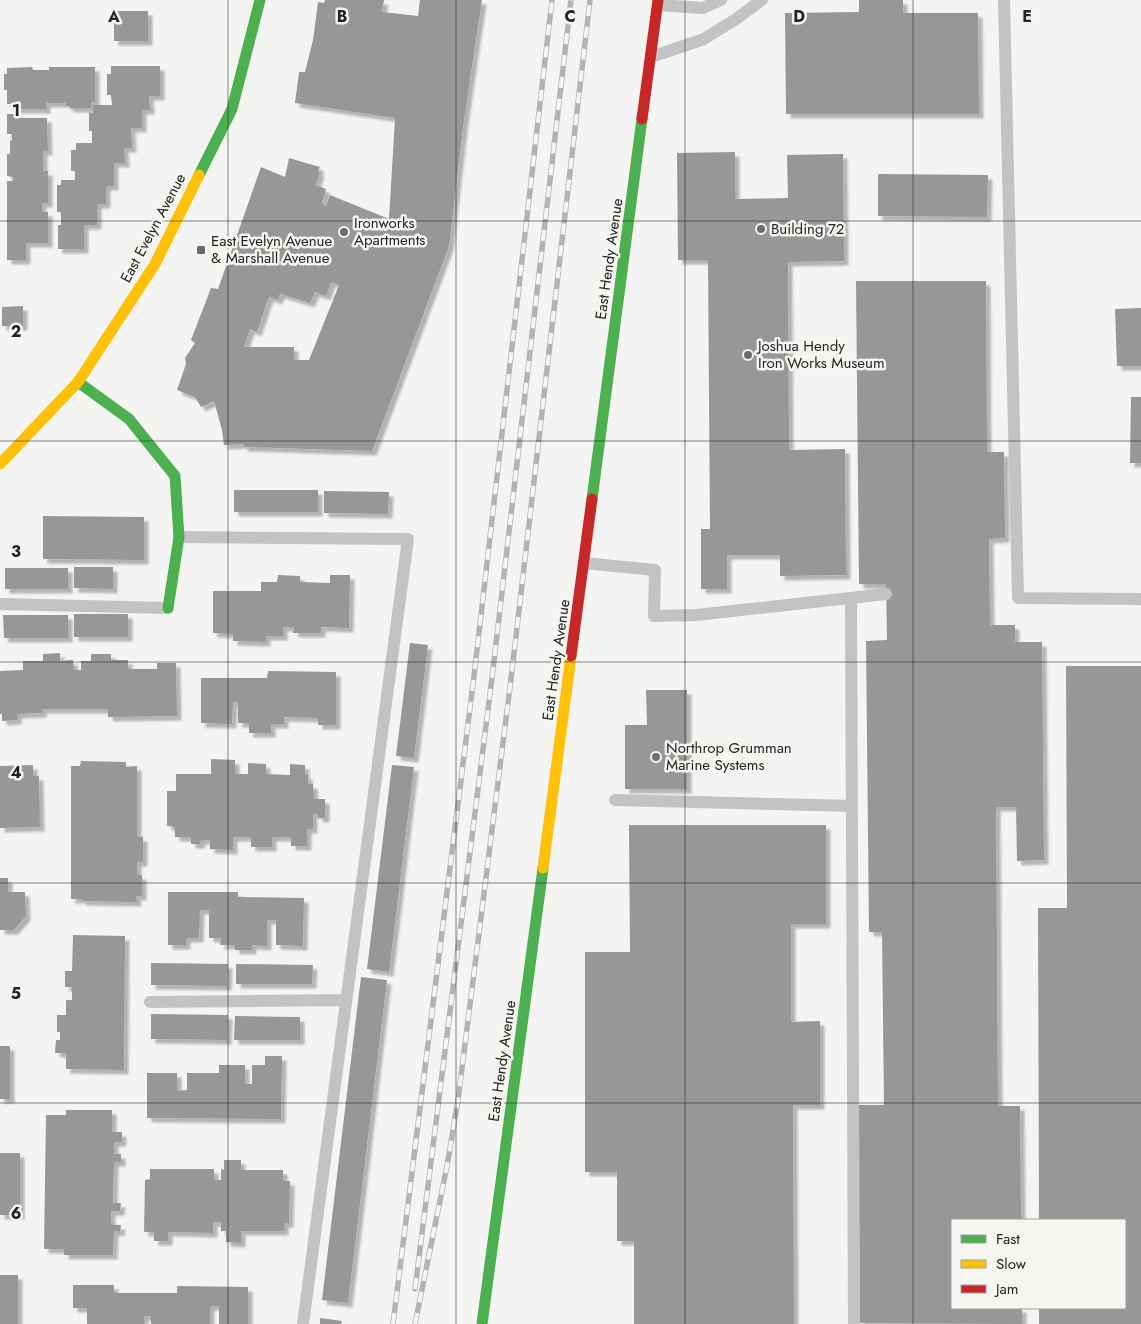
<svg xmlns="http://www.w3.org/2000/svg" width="1141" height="1324" font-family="Jost,sans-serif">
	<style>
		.building { fill: #969796; fill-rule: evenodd; filter: url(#shadow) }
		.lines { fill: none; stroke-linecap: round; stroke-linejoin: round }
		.lane { stroke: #c3c3c3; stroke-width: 12 }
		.fast { stroke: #4caf50; stroke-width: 11 }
		.slow { stroke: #ffc107; stroke-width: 11 }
		.jam { stroke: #c62828; stroke-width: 11 }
		.rail-casing { stroke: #b3b4b2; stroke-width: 5.5 }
		.rail { stroke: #f5f6f2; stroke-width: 4; stroke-dasharray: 11; stroke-linecap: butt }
		.grid { fill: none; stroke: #232422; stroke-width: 1; stroke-opacity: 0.55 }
		.poi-dot { fill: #6c6d6b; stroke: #f5f6f2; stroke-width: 2 }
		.labels { text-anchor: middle; stroke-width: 5; stroke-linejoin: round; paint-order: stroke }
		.poi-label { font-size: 15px; fill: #232422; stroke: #f5f6f2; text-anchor: start }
		.street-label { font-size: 15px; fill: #232422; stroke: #f5f6f2 }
		.grid-label { font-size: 16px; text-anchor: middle; font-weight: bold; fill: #232422; stroke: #f5f6f2; stroke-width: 5; stroke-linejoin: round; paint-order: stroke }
	</style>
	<defs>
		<filter id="shadow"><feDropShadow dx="4.5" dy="4.5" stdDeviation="1" flood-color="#0004"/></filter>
	</defs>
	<rect width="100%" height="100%" fill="#f4f5f3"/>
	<path class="building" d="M325 0H384L382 12 418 16 420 0H482L464 120 449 246 372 451 244 447 243 444 224 445 222 430 214 401 201 407 195 397 177 390 186 364 185 358 195 343 191 340 211 288 218 289 261 167 285 177 289 158 320 167 318 171 320 172 316 185 326 189 322 203 326 206 330 195 389 219 395 118 295 103 299 72H305L313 40 318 2 324 3ZM331 282 339 285 309 360H294V347H244L250 329 257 332 269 297 278 300 280 294 310 303 315 292 326 296Z
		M859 0H903V13H978L979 114H786L785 13 859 12Z
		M114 11H148V41H114Z
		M111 66H160V96H149L150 110H142V128H131L132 148H124L125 163H114V186H106V204H97V225H84V249H58V225H61V212H57V185H61V180H75V171H71V150H76V143H92V131H89V112L93 113V105H112L111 95H107V74H111Z
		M32 67 33 70H49V67H95V102H91V108H70V106H66V103H46V109H12L11 104H7V90H4V74H7V68Z
		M7 114H20V118H47L48 151H43V171H48V203H42V212H48V243H26V260H7V181H13V177L7 176V154H10V140L12 141V134H7Z
		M735 152V199L788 198 787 155 843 154 844 261 788 262 789 450 845 449 846 575 780 576V555H727V589H701V529H710L708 260H678L677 153Z
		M878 174 988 175 987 217 878 216Z
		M856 281H986L987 452H1004L1005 538 989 539 990 625H1015V642H1042L1044 860 1017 861 1016 807H996L998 1106H1020L1021 1220H952V1308H1022V1324L860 1323 858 1105H884L882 932H869L866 641 887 640 886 584H859Z
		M23 306V326H2V307Z
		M1141 308V366H1117L1115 309Z
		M1131 397H1141V463H1130Z
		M234 490H318V512H234Z
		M324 491 389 492 388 514 324 513Z
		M43 516 144 517V560L43 559Z
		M74 567H113V589L74 588Z
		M5 568H68V589H5Z
		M278 575 300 576V582L330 583V575H350L349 628 321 627V633H293L294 627H283V636H266V642L233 641V634L213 633V591H261V582H277Z
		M74 614H128V637H74Z
		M3 615H68V638H4Z
		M410 643 428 645 414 758 396 756Z
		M60 653V661L73 660 74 670H81V661H91V654H111V660H128V669H157V663H176L177 716 108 717V709H42V713L17 714V720L2 721V714H0V671L23 670V661H43V654Z
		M1066 666H1141V1324H1039V1308H1125V1220H1039L1038 908H1067Z
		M268 671 336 672V725H318V718L284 717V724H271V733H249V723H238V702H233L232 724 201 723V678H267Z
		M646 690H687V789H625V725H647Z
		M211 759 235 760V774H248V763L266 764V774L290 775V764L305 765V775H308V784H313L314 799H325V818H318V814H313V829H307V846H291V837H272V847H251V837H233V850L210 849V840H201L200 844H191V837H175V827L167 826V791H176V774H211Z
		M81 761 126 762V767L137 766V837H143V862H137V875H142V896H136L137 902 82 901V899H71V766H80Z
		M33 765V776H39L40 827 0 828V766Z
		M392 765 414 767 389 972 367 969Z
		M629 825H826V924H791V1022L820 1021V1105H793L794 1324H634V1241H617V1172H585V952H630Z
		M0 878H8V892H25L26 916 14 930H0Z
		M168 892H238V897L304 898 303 946 276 945V920H267V946L252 945V950H235V945H220L221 938H209V910H200L199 938H186V945H168Z
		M73 935 125 936 124 1070 66 1069V1053H55L56 1040H60V1032H57V1015H66V1000H72V987H65V971H72Z
		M151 963 228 964 227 986 151 985Z
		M236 964 313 965 312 984H236Z
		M361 977 387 980 348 1303 322 1300Z
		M151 1014 228 1015 227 1040 151 1039Z
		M235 1016 300 1017V1040H234Z
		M0 1046H10V1099H0Z
		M265 1056H282L281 1119 147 1118V1073H177V1091L187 1090V1073H219V1065H245V1084H252V1065H265Z
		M66 1110H112V1132H122V1142H114V1154H121V1162H114L113 1203H121L120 1211H111V1225H121L120 1232 114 1231 113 1255H64V1249H44L46 1115H66Z
		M0 1153H20V1215H0Z
		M224 1160H241V1170H283V1181H290L289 1223H284V1231H241V1243L226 1242V1231H221V1222H213V1233L168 1232V1241H154V1232H144L145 1180 150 1179V1169H214V1180H221V1169L224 1170Z
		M0 1275H18V1324H0Z
		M73 1285H114V1293H177V1286L248 1287V1324H219V1306H210V1324H151V1316H144V1324H87V1308H73Z
		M320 1318 342 1321 341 1324H320Z"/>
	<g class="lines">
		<path class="lane" d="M1004 0 1018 598 1141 599
			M658 5 703 8 721 0
			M651 57 704 39 736 19 762 0
			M179 537 408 539 303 1324
			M584 563 655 570 654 616 696 615 886 594
			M851 598 854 1324
			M0 604 168 608
			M615 800 852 806
			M150 1002 346 1000"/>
		<path class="fast" d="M199 175 232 109 260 0
			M78 382 129 419 175 476 179 537 168 608
			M592 499 642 119
			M482 1324 543 868"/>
		<path class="slow" d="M0 464 78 382 155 264 199 175
			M543 868 571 656"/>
		<path class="jam" d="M642 119 658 0
			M571 656 592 499"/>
		<defs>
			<path id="rail" d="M415 1289 492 678 571 0
				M393 1324 474 676 552 0
				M415 1324 447 1166 458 1100 511 679 590 0"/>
		</defs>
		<use href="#rail" class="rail-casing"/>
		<use href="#rail" class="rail"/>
	</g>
	<path class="grid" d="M228 0V1324M456 0V1324M685 0V1324M913 0V1324M0 221H1141M0 441H1141M0 662H1141M0 883H1141M0 1103H1141"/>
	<g class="poi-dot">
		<circle cx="761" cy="229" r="5"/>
		<circle cx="344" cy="232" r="5"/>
		<rect x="196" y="245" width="10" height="10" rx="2.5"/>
		<circle cx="748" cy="355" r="5"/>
		<circle cx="656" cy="757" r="5"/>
	</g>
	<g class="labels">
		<g class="poi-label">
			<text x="354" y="228">Ironworks<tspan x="354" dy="17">Apartments</tspan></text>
			<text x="771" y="234">Building 72</text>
			<text x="211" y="246">East Evelyn Avenue<tspan x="211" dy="17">&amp; Marshall Avenue</tspan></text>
			<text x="758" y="351">Joshua Hendy<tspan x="758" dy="17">Iron Works Museum</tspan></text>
			<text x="666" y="753">Northrop Grumman<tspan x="666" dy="17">Marine Systems</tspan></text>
		</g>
		<g class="street-label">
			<text transform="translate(153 228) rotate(-62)" y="5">East Evelyn Avenue</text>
			<text transform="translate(609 259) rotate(-82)" y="5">East Hendy Avenue</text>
			<text transform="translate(556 660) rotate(-82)" y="5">East Hendy Avenue</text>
			<text transform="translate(502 1061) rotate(-82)" y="5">East Hendy Avenue</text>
		</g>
	</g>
	<g class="grid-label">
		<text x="114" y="22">A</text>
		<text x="342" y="22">B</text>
		<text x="570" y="22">C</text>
		<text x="799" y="22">D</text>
		<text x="1027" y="22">E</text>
		<text x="16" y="116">1</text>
		<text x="16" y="337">2</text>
		<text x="16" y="557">3</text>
		<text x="16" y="778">4</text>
		<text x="16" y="999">5</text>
		<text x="16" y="1219">6</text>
	</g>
	<rect x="951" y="1219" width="175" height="90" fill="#f5f6f2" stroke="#a1a29f"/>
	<rect x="961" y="1235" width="25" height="8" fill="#4caf50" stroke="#a1a29f"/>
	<text x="996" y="1244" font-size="15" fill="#232422">Fast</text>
	<rect x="961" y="1260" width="25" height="8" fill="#ffc107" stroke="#a1a29f"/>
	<text x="996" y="1269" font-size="15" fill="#232422">Slow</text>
	<rect x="961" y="1285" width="25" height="8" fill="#c62828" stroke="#a1a29f"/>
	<text x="996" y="1294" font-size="15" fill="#232422">Jam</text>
</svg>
